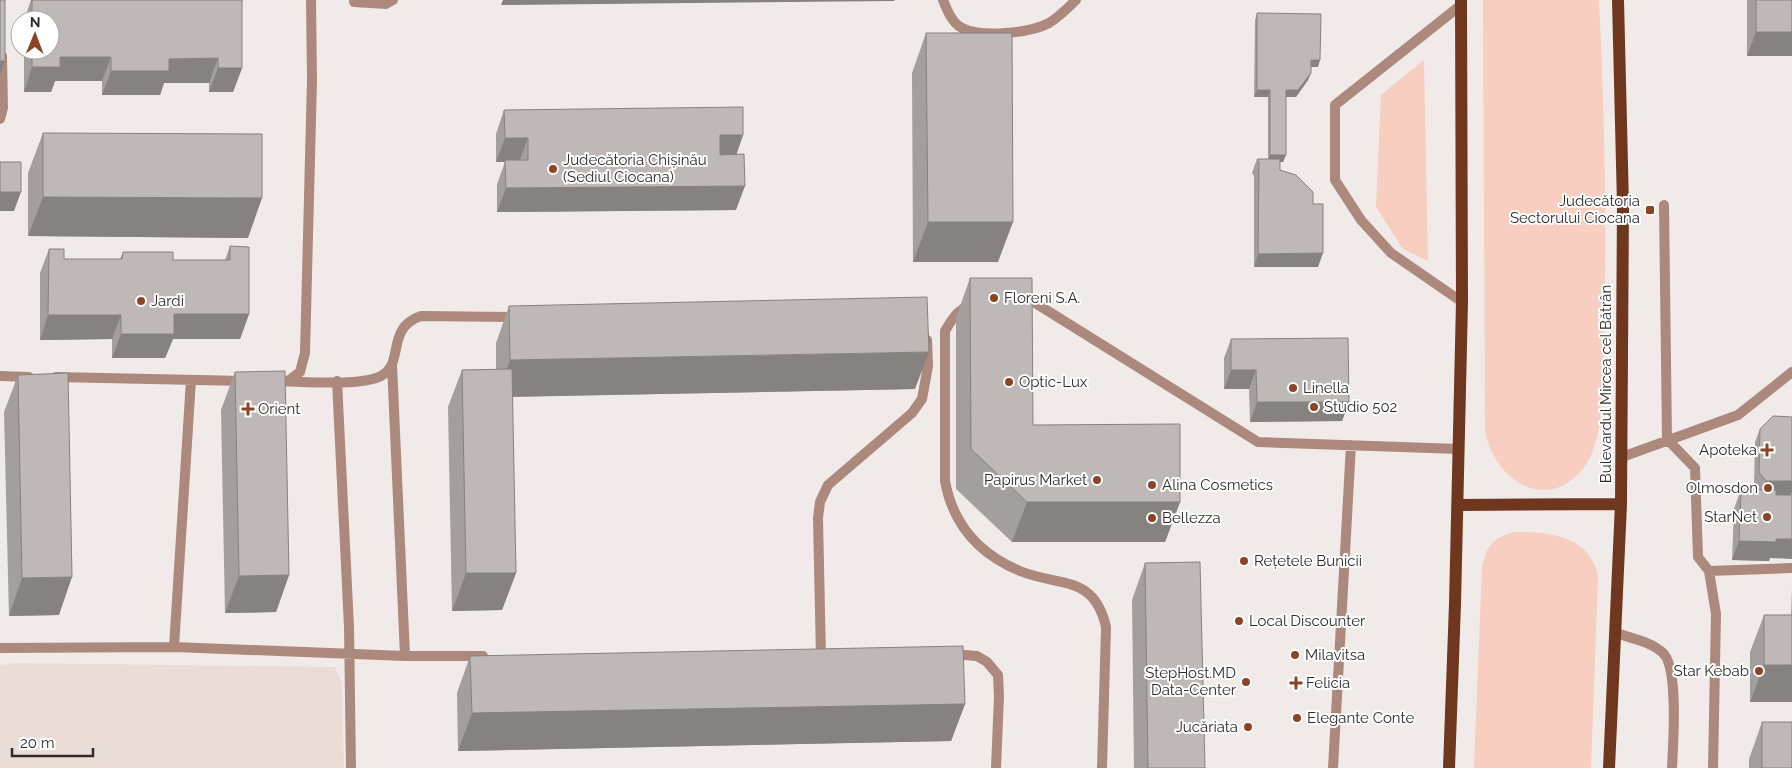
<svg xmlns="http://www.w3.org/2000/svg" width="1792" height="768" font-family="Raleway,sans-serif">
	<style>
		.built { fill: #eaddd8 }
		.green { fill: #f7cebf }
		.lines { fill: none; stroke-linecap: round; stroke-linejoin: round }
		.service { stroke: #ac897c; stroke-width: 10 }
		.primary { stroke: #70371f; stroke-width: 12 }
		.wall { fill: #a39f9d }
		.shaded-wall { fill: #858280 }
		.building { fill: #beb9b7; stroke: #858280 }
		.poi-dot { fill: #8c4425; stroke: #fff; stroke-width: 2 }
		.labels { text-anchor: middle; stroke-width: 4; stroke-linejoin: round; paint-order: stroke }
		.poi-label { font-size: 15px; fill: #2e2c2c; stroke: #fff; text-anchor: start }
		.street-label { font-size: 15px; fill: #2e2c2c; stroke: #fff }
	</style>
	<rect width="100%" height="100%" fill="#f0ebe9"/>
	<path class="built" d="M15 663 335 667 342 683 344 768H0V665Z"/>
	<path class="green" d="M1483 0H1599C1606 140 1608 282 1600 422 1597 437 1594 454 1585 466 1548 516 1494 480 1485 431Z
		M1424 60 1428 261 1403 249 1376 207 1381 95Z
		M1514 532C1549 531 1590 536 1598 576L1591 768H1474L1482 567C1487 545 1492 539 1514 532Z"/>
	<g class="lines">
		<path class="service" d="M943 0C947 10 952 23 962 28 982 38 1030 33 1049 23 1059 17 1068 8 1076 0
			M354 2 386 4 393 0
			M1461 5 1335 105V180L1361 220 1391 253 1462 302
			M0 119 3 108 2 56
			M1664 205 1667 439 1695 468 1698 557 1709 571 1716 614 1713 768
			M1020 301H1032L1258 442 1459 449
			M969 306C957 310 951 321 945 331V481C953 525 979 554 1020 571 1059 587 1094 574 1106 627L1102 768
			M392 364 405 656
			M0 376 29 377
			M56 377 244 381
			M273 381C300 381 359 387 381 376 405 364 385 328 421 316L518 317
			M288 381 300 372 305 353 312 80 311 0
			M337 381 349 627 351 768
			M1622 457 1738 415 1792 372
			M1709 571 1792 568
			M1616 633C1631 638 1651 642 1663 653 1679 668 1673 745 1672 768
			M174 647 191 380
			M0 648 174 647 405 656H483
			M952 654 977 656 987 662 998 675 999 696 996 768
			M821 658 818 518 820 502 828 485 912 413 922 399 928 366 927 340
			M1333 768 1351 445"/>
		<path class="primary" d="M1458 505 1621 504
			M1449 768 1455 604 1462 302 1461 0
			M1609 768 1621 504 1623 205 1618 0"/>
	</g>
	<path class="wall" d="M31 0H242V68L233 92H209V83H164L160 95H102V81H55L51 92H24V50H50V20H24Z
		M1747 0H1792V56H1747Z
		M1257 13 1318 67H1311V73L1308 80 1296 97H1286V155L1283 162H1280V170L1313 204 1318 267H1254V176L1252 173 1257 159H1268V97H1254L1255 20Z
		M926 33 998 262H913L912 73Z
		M504 110 743 135 736 154V210L497 212V184L505 162H496V134Z
		M43 133 248 238 28 236V173Z
		M230 246 249 314 240 339H173L165 358H112V339L40 340V273L49 249 64 259H120L123 252 173 260H225Z
		M970 278 1033 425 1180 502 1165 542H1012L956 489V318Z
		M509 306 915 389 512 397 516 573 502 610 452 611 448 407 462 370 496 369V343Z
		M1231 339 1349 402 1342 421 1250 422 1249 389H1224V358Z
		M235 372 289 575 276 612 225 613 221 410Z
		M18 375 59 615 9 616 4 412Z
		M1792 417V492L1769 561 1732 560 1734 509 1741 489 1758 490 1754 485 1755 442 1760 429Z
		M1145 563 1205 768H1134L1132 600Z
		M1792 589V768H1749V759L1762 722H1792V702H1750V652L1764 615H1791Z
		M470 656 965 704 951 741 458 751 457 693Z"/>
	<path class="shaded-wall" d="M503 0H895L894 1 501 5Z
		M1756 32H1792V56H1747Z
		M60 57H111L102 81H55L51 92H24L32 67Z
		M218 58 209 83H164L160 95H102L111 71 169 59Z
		M1311 60H1320L1318 67H1309Z
		M0 61H5L0 75Z
		M218 68H242L233 92H209Z
		M1311 73 1308 80 1296 97H1284L1286 90Z
		M1257 90H1270L1268 97H1254Z
		M720 135H743L735 159 711 160Z
		M505 138H528L519 162 505 160V162H496Z
		M1270 155H1286L1283 162H1268Z
		M745 186 736 210 497 212 506 188Z
		M0 192H21L14 211H0Z
		M43 197 262 198 248 238 28 236Z
		M928 222H1013L998 262H913Z
		M1323 253 1318 267H1254L1258 254Z
		M174 314H249L240 339H173L165 358H112L121 334Z
		M48 315H121L112 339 40 340Z
		M929 352 915 389 497 397 510 360Z
		M1231 370H1256L1249 389H1224Z
		M1257 402H1349L1342 421 1250 422Z
		M1766 481H1792V492L1791 495 1761 494Z
		M1027 502H1180L1165 542H1012Z
		M1776 539H1792V559L1770 558 1769 561 1732 560 1739 541Z
		M466 573H516L502 610 452 611Z
		M289 575 276 612 225 613 239 576Z
		M72 577 59 615 9 616 22 578Z
		M1764 665H1792V702H1750Z
		M965 704 951 741 458 751 472 713Z"/>
	<path class="building" d="M0 0H5V61H0Z
		M32 0H242V68H218V58L169 59V71H111V57H60V67H32V50H50V20H32Z
		M1756 0H1792V32H1756Z
		M1257 13 1321 14 1320 60H1311V73L1298 90H1286V155H1270V90H1257Z
		M926 33H1012L1013 222H928Z
		M743 107V135H720V155L744 154 745 186 506 188 505 160H528V138H505L504 110Z
		M43 133 262 134V198L43 197Z
		M1257 159H1280V170L1296 175 1313 192V204H1323V253L1258 254 1259 162Z
		M0 162H21V192H0Z
		M230 246 249 247V314H174V334H121V315H48L49 249H64V259H122L123 252H173V260H230Z
		M970 278H1032L1033 425 1180 424V502H1027L971 449Z
		M927 297 929 352 510 360 509 306Z
		M1348 338 1349 402H1257L1256 370H1231V339Z
		M512 369 516 573H466L462 370Z
		M285 371 289 575 239 576 235 372Z
		M68 373 72 577 22 578 18 375Z
		M1773 416 1792 417V481H1766L1759 472 1760 429Z
		M1741 489 1776 490V495H1792V539H1776V542L1739 541Z
		M1200 562 1205 768H1148L1145 563Z
		M1764 615H1792V665H1764Z
		M963 646 965 704 472 713 470 656Z
		M1762 722H1792V768H1762Z"/>
	<g class="poi-dot">
		<circle cx="553" cy="169" r="5"/>
		<rect x="1645" y="205" width="10" height="10" rx="2.5"/>
		<circle cx="994" cy="298" r="5"/>
		<circle cx="141" cy="301" r="5"/>
		<circle cx="1009" cy="382" r="5"/>
		<circle cx="1293" cy="388" r="5"/>
		<circle cx="1314" cy="407" r="5"/>
		<path d="M245.5 401.5h5v5h5v5h-5v5h-5v-5h-5v-5h5z"/>
		<path d="M1764.5 442.5h5v5h5v5h-5v5h-5v-5h-5v-5h5z"/>
		<circle cx="1097" cy="480" r="5"/>
		<circle cx="1152" cy="485" r="5"/>
		<circle cx="1768" cy="488" r="5"/>
		<circle cx="1767" cy="517" r="5"/>
		<circle cx="1152" cy="518" r="5"/>
		<circle cx="1244" cy="561" r="5"/>
		<circle cx="1239" cy="621" r="5"/>
		<circle cx="1295" cy="655" r="5"/>
		<circle cx="1759" cy="671" r="5"/>
		<circle cx="1246" cy="682" r="5"/>
		<path d="M1293.5 675.5h5v5h5v5h-5v5h-5v-5h-5v-5h5z"/>
		<circle cx="1297" cy="718" r="5"/>
		<circle cx="1248" cy="727" r="5"/>
	</g>
	<g class="labels">
		<g class="poi-label">
			<text x="563" y="165">Judecătoria Chișinău<tspan x="563" dy="17">(Sediul Ciocana)</tspan></text>
			<text x="1640" y="206" text-anchor="end">Judecătoria<tspan x="1640" dy="17">Sectorului Ciocana</tspan></text>
			<text x="1004" y="303">Floreni S.A.</text>
			<text x="151" y="306">Jardi</text>
			<text x="1019" y="387">Optic-Lux</text>
			<text x="1303" y="393">Linella</text>
			<text x="1324" y="412">Studio 502</text>
			<text x="258" y="414">Orient</text>
			<text x="1757" y="455" text-anchor="end">Apoteka</text>
			<text x="1087" y="485" text-anchor="end">Papirus Market</text>
			<text x="1162" y="490">Alina Cosmetics</text>
			<text x="1758" y="493" text-anchor="end">Olmosdon</text>
			<text x="1757" y="522" text-anchor="end">StarNet</text>
			<text x="1162" y="523">Bellezza</text>
			<text x="1254" y="566">Rețetele Bunicii</text>
			<text x="1249" y="626">Local Discounter</text>
			<text x="1305" y="660">Milavitsa</text>
			<text x="1749" y="676" text-anchor="end">Star Kebab</text>
			<text x="1236" y="678" text-anchor="end">StepHost.MD<tspan x="1236" dy="17">Data-Center</tspan></text>
			<text x="1306" y="688">Felicia</text>
			<text x="1307" y="723">Elegante Conte</text>
			<text x="1238" y="732" text-anchor="end">Jucăriata</text>
		</g>
		<g class="street-label">
			<text transform="translate(1606 384) rotate(-90)" y="5">Bulevardul Mircea cel Bătrân</text>
		</g>
	</g>
	<g transform="translate(35 35) rotate(1)"><circle r="24" fill="#ffffff" stroke="#ababab"/>
	<path d="M0-4L9 19L0 12L-9 19Z" fill="#8c4425"/>
	<text y="-8" font-size="14" font-weight="bold" text-anchor="middle" fill="#2e2c2c">N</text>
	</g>
	<path d="M12 748v8h81v-8" fill="none" stroke="#2e2c2c" stroke-width="2.5"/>
	<text x="20" y="748" font-size="15" fill="#2e2c2c" stroke="#ffffff" stroke-width="4" paint-order="stroke">20 m</text>
</svg>
